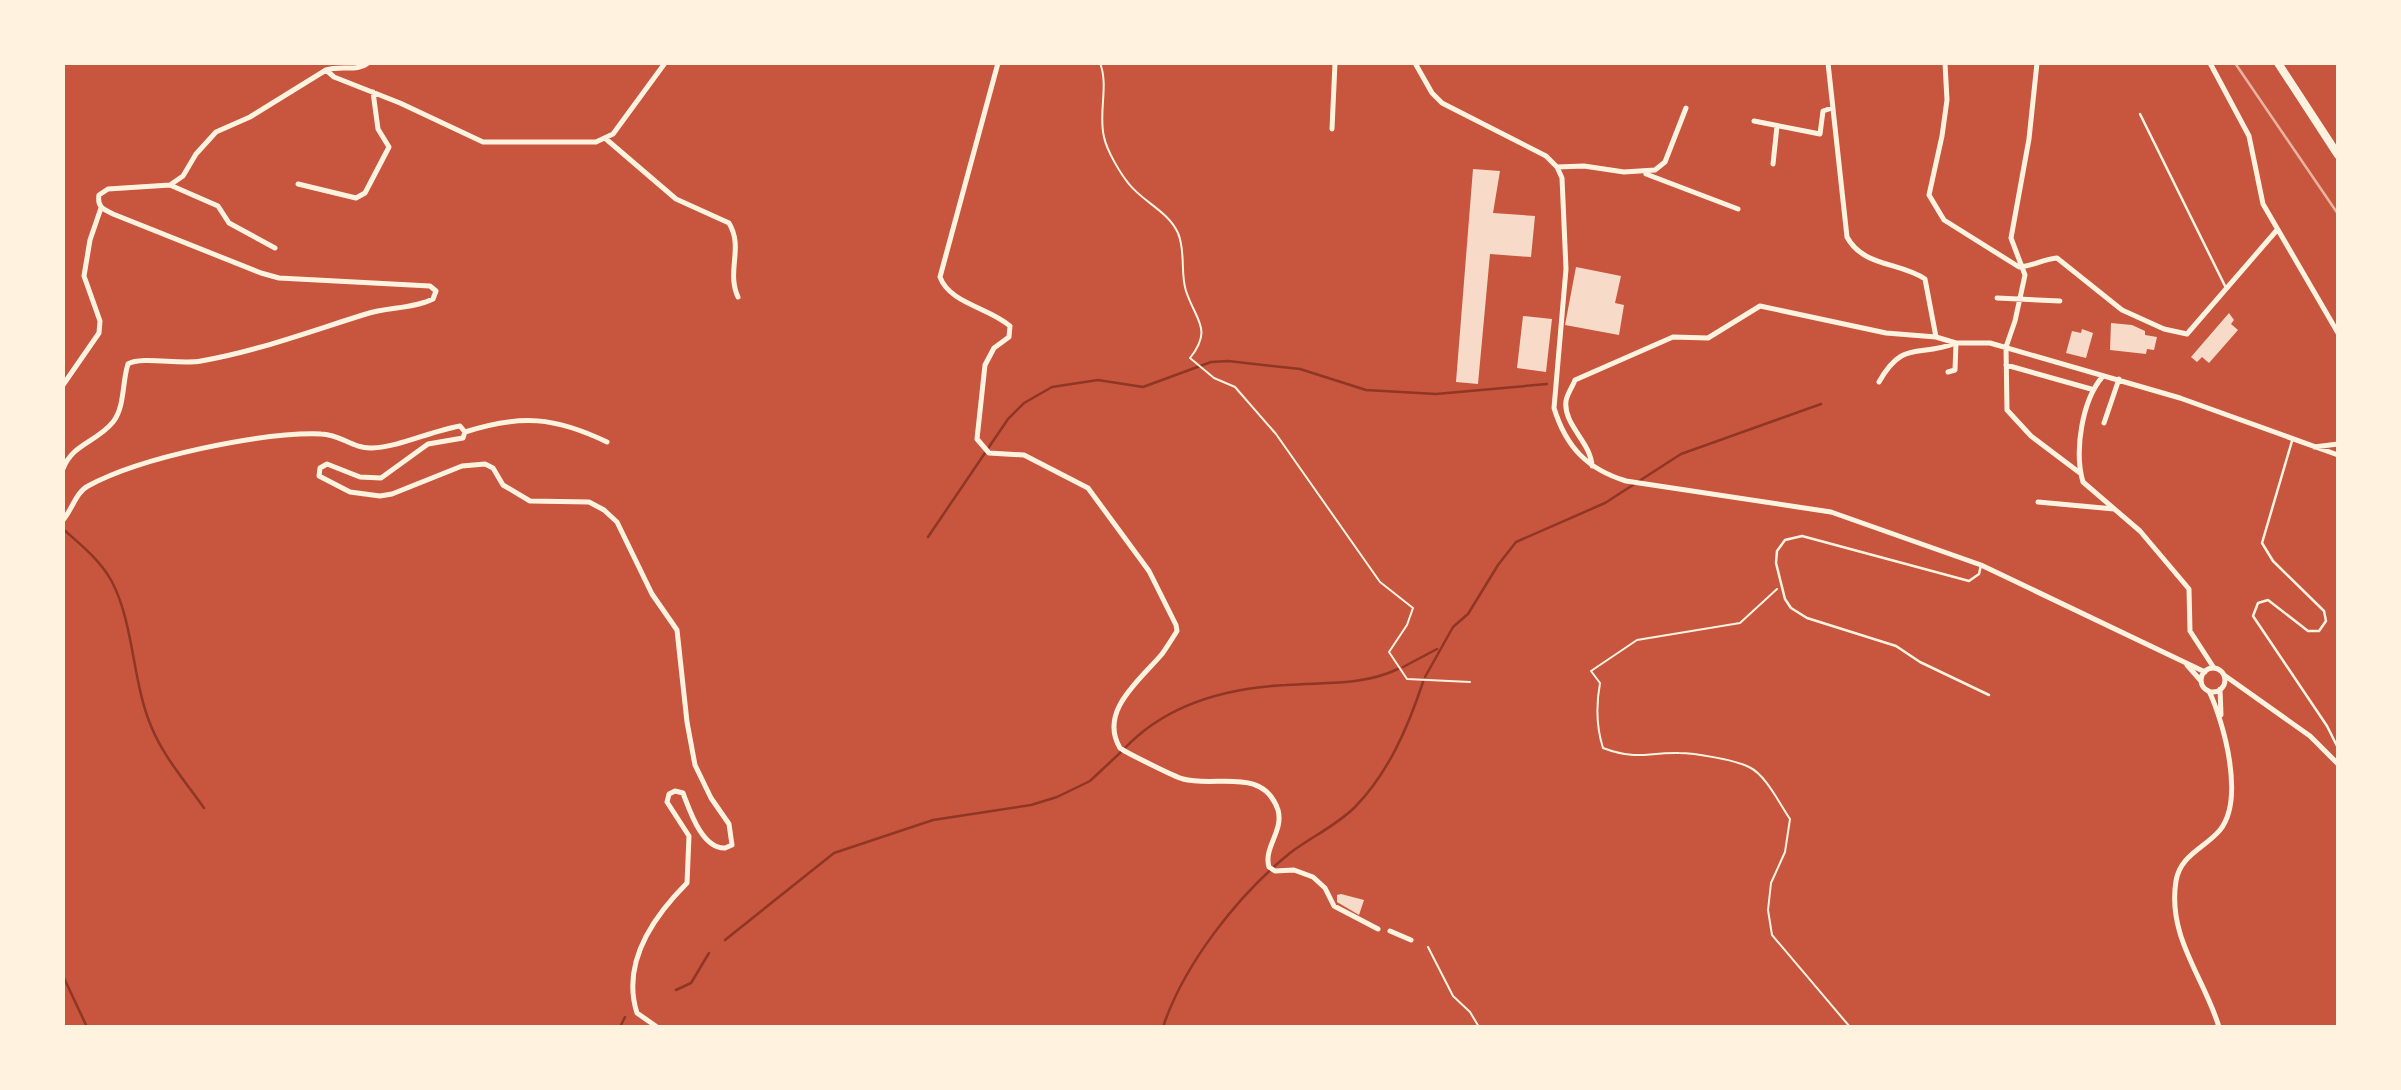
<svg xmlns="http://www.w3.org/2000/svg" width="2401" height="1090" font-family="Karla,sans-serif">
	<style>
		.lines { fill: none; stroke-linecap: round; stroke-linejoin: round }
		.stream { stroke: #8f3625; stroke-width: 2.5 }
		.building { fill: #f7dbc8 }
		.path { stroke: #fff3e0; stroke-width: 2 }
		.service { stroke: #fff3e0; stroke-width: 2.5 }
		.minor { stroke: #fff3e0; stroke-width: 5 }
		.secondary { stroke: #fff3e0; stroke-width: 8 }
		.rail { stroke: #e9b49f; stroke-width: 2.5 }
	</style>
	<rect width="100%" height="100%" fill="#c8553d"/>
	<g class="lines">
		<path class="stream" d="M63 529C81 545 99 559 111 580 134 622 132 681 151 726 163 756 185 781 204 808
			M928 537 1008 419 1024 403 1052 387 1098 380 1143 387 1211 362 1228 361 1300 369 1366 390 1436 394 1547 384
			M1403 667 1437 649
			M1425 677 1453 627 1468 614 1498 565 1516 542 1605 503 1681 454 1821 404
			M1124 749C1166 704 1226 688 1286 685 1324 682 1362 686 1398 669
			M725 940 834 853 933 820 1031 805 1057 797 1090 781 1121 752
			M63 976 87 1027
			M676 990 691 983 709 953
			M620 1027 625 1017
			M1163 1027C1184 964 1238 895 1290 853 1311 837 1336 826 1355 807 1389 772 1408 727 1423 682"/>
	</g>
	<path class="building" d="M1473 169 1500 171 1493 213 1535 216 1531 257 1490 254 1478 384 1456 382Z
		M1576 267 1621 276 1615 303 1624 305 1619 335 1565 325Z
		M2229 313 2234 320 2231 324 2238 330 2209 363 2202 357 2197 362 2191 357Z
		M1523 316 1552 319 1546 372 1517 368Z
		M2111 323 2132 325 2145 331V335L2157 337 2154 350 2147 349 2146 354 2110 350Z
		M2082 329 2093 333 2086 358 2066 353 2072 331 2081 333Z
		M1341 894 1364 900 1359 915 1337 902V895Z"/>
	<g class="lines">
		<path class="path" d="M1100 63C1109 86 1098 113 1104 137 1107 151 1120 173 1129 184 1143 202 1168 211 1178 233 1186 252 1180 272 1186 291 1196 321 1213 329 1190 358L1214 378 1235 387 1276 434 1380 582 1413 608 1407 625 1389 652 1407 679 1470 682
			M1777 589 1740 623 1637 640 1591 671 1600 683C1596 705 1596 726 1603 748 1638 761 1647 752 1679 753 1694 753 1736 760 1749 767 1766 775 1779 803 1790 819L1785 852 1771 883 1768 910 1772 935 1850 1027
			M1428 947 1453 996 1470 1012 1479 1027"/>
		<path class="service" d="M2140 114 2226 288
			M2292 441 2262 543 2273 561 2324 611 2326 621 2319 631H2308L2268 600 2258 603 2253 616 2327 726 2338 748
			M1981 565 1979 574 1969 581 1802 536 1785 540 1777 551 1776 563 1785 599 1791 608 1807 618 1896 646 1920 662 1989 695"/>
		<path class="minor" d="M998 63 940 277C949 303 990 308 1010 326L1009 337 994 348 985 365 977 439 989 453 1024 455 1088 488 1149 571 1176 625 1177 631C1172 639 1167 647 1162 654 1141 679 1098 711 1120 748 1125 752 1175 777 1183 779 1215 788 1263 766 1278 810 1284 831 1263 848 1269 867L1275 871 1294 870 1313 877 1325 888 1334 906 1378 929
			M1415 63 1432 93 1442 103 1546 156 1557 167 1562 178 1566 269 1554 408C1566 447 1587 469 1626 481L1831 512 1981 565 2205 672
			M1828 63 1847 237C1863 267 1900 262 1925 279L1936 337
			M1945 63 1947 100 1942 136 1929 195 1944 220 2019 267C2034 266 2043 259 2057 258L2122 310 2164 329 2187 334 2277 230
			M2037 63 2029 139 2011 238 2025 275 2015 321 2006 347 2007 410 2031 436 2080 473
			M2210 63 2249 136 2263 204 2338 333
			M326 70 334 77 400 103 483 142H596L613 134 665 63
			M1754 121 1820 134 1823 111 1832 108
			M1332 129 1335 63
			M606 139 676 199 729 223C744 248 726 271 738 297
			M1773 164 1777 126
			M1557 167 1584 166 1624 172 1655 170 1665 162 1686 108
			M1646 174 1738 209
			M298 184 356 198 365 193 389 147 378 129 373 92
			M170 185 218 206 229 223 275 248
			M1997 298 2060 301
			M2006 365 2091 389
			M2103 376C2082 400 2074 451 2083 482L2140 531 2189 589 2190 631 2214 668
			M1879 382C1903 339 1918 358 1956 343L1955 370 1948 372
			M63 385 99 333 100 321 84 276 90 240 101 208
			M2104 423 2119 379
			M465 432C521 414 555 417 607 442
			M2314 447 2338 444
			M1592 466C1591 442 1563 425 1566 401 1567 394 1573 386 1575 380L1673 337 1708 338 1760 306 1886 333 1936 337 1956 343H1990L2180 398 2338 455
			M63 469C72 444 97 442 113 422 125 407 122 382 128 364 142 356 180 365 201 361 258 351 311 331 366 314 387 307 413 309 433 299L436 291 430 286 279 278 261 273 113 214C103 209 97 207 99 195L108 189 170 185 183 176 196 154 216 132 250 117 326 70C340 65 358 72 368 63
			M2038 502 2114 509
			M63 520C72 510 76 492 88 486 141 457 261 432 321 434 340 434 353 449 372 448 399 447 431 431 460 426L465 432 463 438 428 444 381 478 360 477 327 464 320 468 319 476 350 492 380 496 392 494 462 466 485 464 493 468 503 485 530 501 589 502 604 510 617 522 652 594 677 630 687 722 695 765 711 798 729 824 732 845 725 848C702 849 690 811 683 793L675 791 669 794 667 802 689 836 687 883C653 917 621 963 637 1013L657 1027
			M2187 665 2201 681
			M2201 680a12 12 0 1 1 24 0a12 12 0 1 1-24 0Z
			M2224 675 2310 736 2338 764
			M2220 689 2221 715
			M2209 691C2224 723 2245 799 2220 830 2205 848 2180 855 2176 881 2167 937 2204 977 2219 1027
			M1390 931 1411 940"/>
		<path class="secondary" d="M2278 63 2338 155"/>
		<path class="rail" d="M2235 63 2338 214"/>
	</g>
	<rect width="2401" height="1090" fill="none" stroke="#fff3e0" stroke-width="130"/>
</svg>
